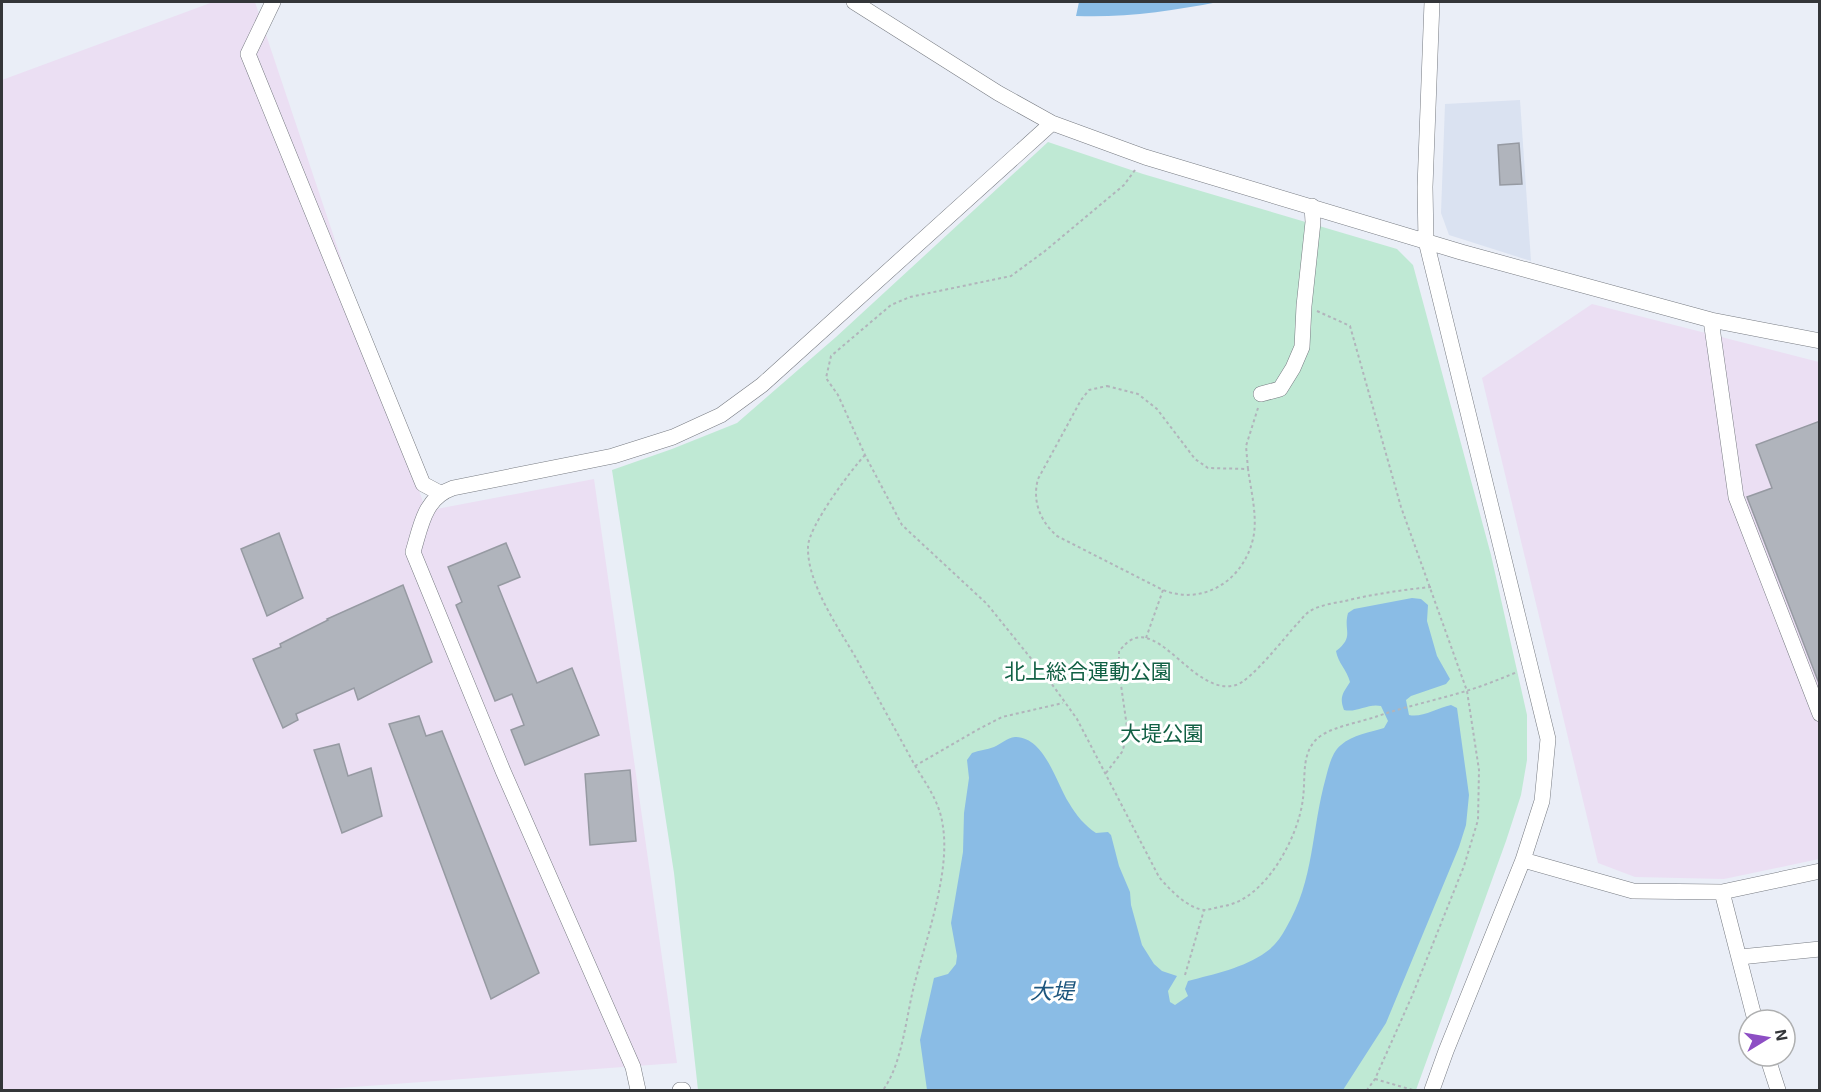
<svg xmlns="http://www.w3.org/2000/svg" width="1821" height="1092" font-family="'Exo 2','Noto Sans JP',sans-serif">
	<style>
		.built { fill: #dae2f1 }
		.education { fill: #ebdff3 }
		.green { fill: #bfe9d4 }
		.water { fill: #8abce5 }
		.building { fill: #b0b4bc; stroke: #969aa2; stroke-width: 1.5 }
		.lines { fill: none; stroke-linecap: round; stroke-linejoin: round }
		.minor-casing { stroke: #777b82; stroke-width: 16 }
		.path { stroke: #b1b4bb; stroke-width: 2; stroke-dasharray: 3 3; stroke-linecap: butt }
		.minor { stroke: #fff; stroke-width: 15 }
		.labels { text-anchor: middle; stroke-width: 6; stroke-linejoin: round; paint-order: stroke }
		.park-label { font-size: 21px; fill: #116044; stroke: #fff }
		.water-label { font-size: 22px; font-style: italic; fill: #1d567e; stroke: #fff }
	</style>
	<rect width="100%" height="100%" fill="#eaeef7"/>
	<path class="built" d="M1520 100 1531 261 1449 235 1441 213 1445 104Z"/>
	<path class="education" d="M213 2H255L426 511 594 479 677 1063 313 1090H2V80Z
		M1592 304 1819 362V859L1724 879 1635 877 1598 863 1482 378Z"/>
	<path class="green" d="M1048 142 1143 174 1397 249 1413 265 1491 555 1527 715V760L1521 795 1506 841 1416 1090H698L674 873 612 470 672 449 737 423 836 337Z"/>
	<path class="water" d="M1079 2H1218C1172 11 1123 18 1076 16Z
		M1412 598 1421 599 1428 605 1427 621 1437 656 1450 679 1446 684 1411 696 1406 700 1409 715C1422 718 1437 708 1451 705L1457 708 1469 795 1466 825 1459 847 1386 1023 1343 1090H927L920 1040 934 978 948 974 956 964 957 956 951 923 963 852 964 813 969 778 967 760 972 753C979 750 987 750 994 747 1001 744 1007 738 1015 737 1045 737 1056 783 1069 803 1076 815 1085 826 1096 833L1108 832 1111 835 1119 866 1130 892 1131 905 1142 945 1154 964 1162 971 1177 976 1168 991 1170 1002 1175 1005 1188 996 1185 989 1188 981C1214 974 1244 968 1266 952 1275 946 1281 937 1286 928 1315 879 1311 830 1326 777 1329 766 1332 752 1341 745 1352 735 1371 732 1384 728L1388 721 1381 706C1368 703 1357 713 1344 710 1339 697 1343 693 1350 682 1347 670 1338 663 1336 651 1355 636 1343 631 1348 613L1354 609Z"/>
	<path class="building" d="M1519 143 1522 184 1500 185 1498 145Z
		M1820 421V686L1747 497 1772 488 1756 445Z
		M279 533 303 598 267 616 241 549Z
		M506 543 520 577 498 586 537 683 572 668 599 735 525 765 511 730 524 725 512 694 495 701 456 605 462 602 448 567Z
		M403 585 432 662 358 700 354 688 296 714 298 720 283 728 253 659 281 647 280 644 328 620 327 619Z
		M419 716 426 736 442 731 539 973 491 999 389 724Z
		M339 744 348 776 371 768 382 816 342 833 314 750Z
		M630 770 636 841 590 845 585 774Z"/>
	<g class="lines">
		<defs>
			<path id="minor" d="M273 2 248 54 423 484 440 493
				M854 2 998 93 1052 123 1145 157 1461 252 1711 320 1820 341
				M1432 2 1425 187 1426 241 1548 739 1542 801 1523 860 1446 1051 1432 1090
				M1711 320 1736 497 1820 714
				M1261 394 1280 389 1293 368 1302 347 1304 306 1313 222 1312 206
				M1523 860 1633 891 1722 892 1820 871
				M1722 892 1755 1020
				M1740 957 1820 949
				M1767 1056 1778 1090
				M638 1090 633 1067 503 771 413 552C421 526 424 498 453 488L613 456 673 437 721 415 762 385 1052 123
				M680 1090H683"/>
		</defs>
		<use href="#minor" class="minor-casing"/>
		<path class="path" d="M1135 170 1124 185 1045 251 1011 276 910 297 891 305 831 356 826 378 838 395 865 455 902 525 987 604 1054 687 1077 719 1159 877C1169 889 1189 910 1206 910 1212 909 1218 907 1224 906 1266 899 1299 836 1303 798 1306 776 1300 749 1322 735 1336 726 1361 722 1378 716 1407 706 1437 700 1466 691 1483 686 1500 679 1517 672
			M1317 311 1350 326 1401 507 1467 691 1479 770 1478 820 1464 866 1412 996 1375 1079 1367 1090
			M1107 386 1138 394 1157 409 1195 459 1208 468 1248 469C1251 491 1258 518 1253 539 1243 581 1203 606 1163 590L1057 536C1040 521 1032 501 1038 479L1081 400 1089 390Z
			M865 455C851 470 808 527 808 547 807 583 838 627 856 658 875 693 894 727 913 762 925 783 940 801 943 827 950 872 927 937 915 982 906 1015 903 1063 883 1090
			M1248 469 1246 446 1258 408
			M1146 638 1163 590
			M915 766 977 730 1002 717 1063 703
			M1106 773 1122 752 1128 734 1119 671V651C1122 648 1125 644 1129 641 1161 620 1195 697 1236 685 1251 681 1285 637 1297 624 1301 620 1305 614 1310 611 1320 605 1334 603 1345 601 1373 594 1402 590 1431 587
			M1185 975 1204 910
			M1375 1079 1413 1090"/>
		<use href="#minor" class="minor"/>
	</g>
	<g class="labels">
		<g class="park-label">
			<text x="1088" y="679">北上総合運動公園</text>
			<text x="1162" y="741">大堤公園</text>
		</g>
		<g class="water-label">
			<text x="1052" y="999">大堤</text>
		</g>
	</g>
	<rect width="1821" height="1092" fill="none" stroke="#343639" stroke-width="6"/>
	<g transform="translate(1767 1038) rotate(79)"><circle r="28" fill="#ffffff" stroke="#aeafb0" stroke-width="1.5"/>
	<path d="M0-4.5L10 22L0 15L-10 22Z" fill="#8d4ec4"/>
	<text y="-9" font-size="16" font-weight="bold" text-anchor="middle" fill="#343639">N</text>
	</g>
</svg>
